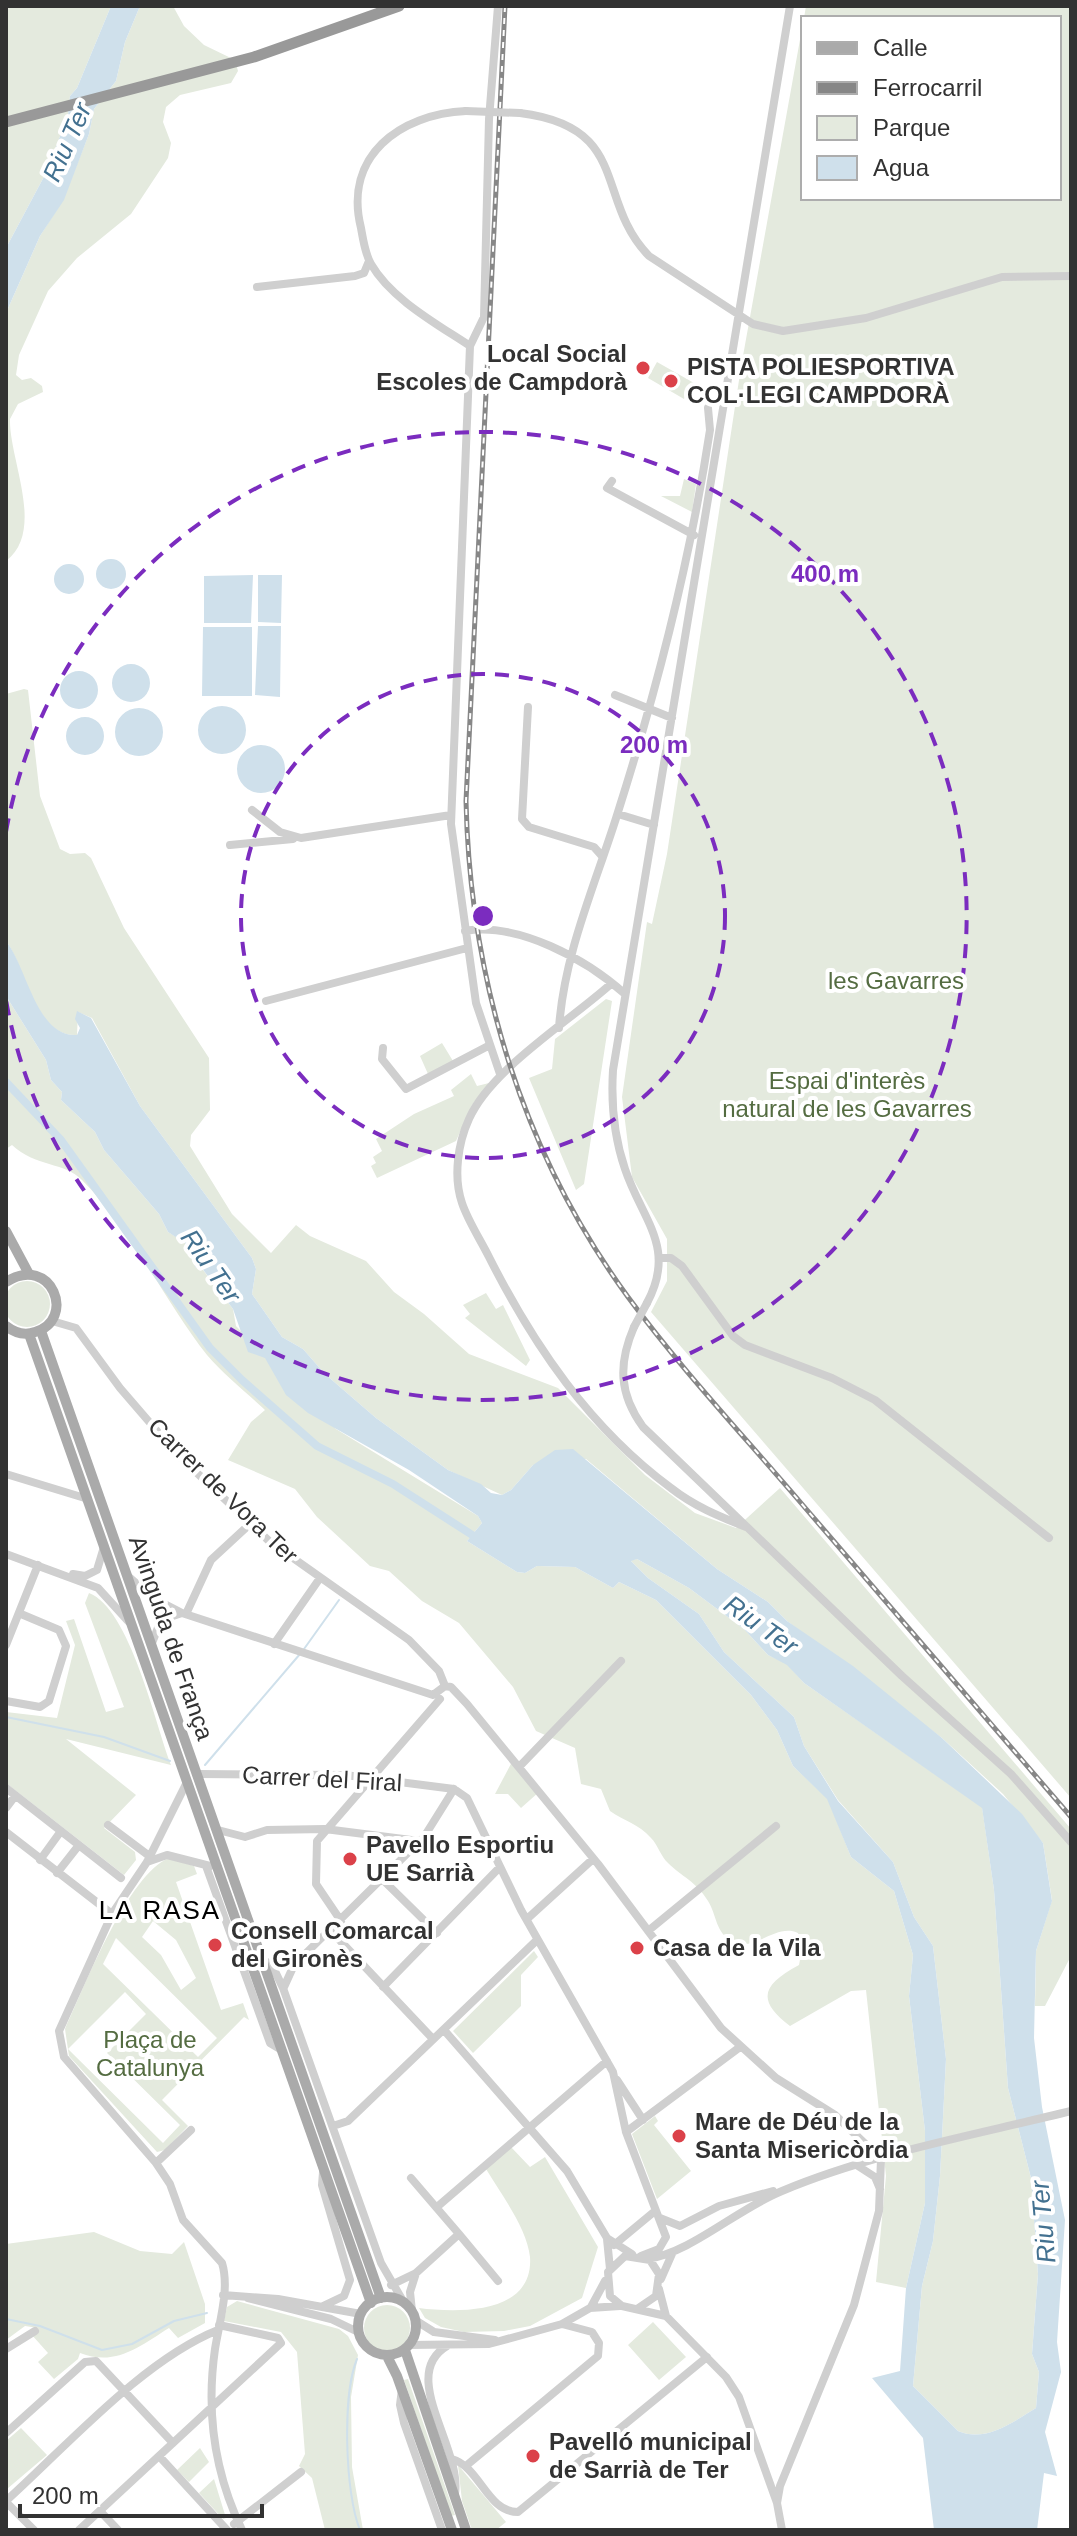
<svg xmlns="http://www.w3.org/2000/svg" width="1077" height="2536" font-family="Helvetica,sans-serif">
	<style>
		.green { fill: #e4eade; fill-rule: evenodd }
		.water { fill: #cfe0eb; fill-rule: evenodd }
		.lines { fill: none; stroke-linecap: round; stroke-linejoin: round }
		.stream { stroke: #cfe0eb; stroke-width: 2 }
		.canal { stroke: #cfe0eb; stroke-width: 8 }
		.minor { stroke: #cfcfcf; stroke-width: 8 }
		.major { stroke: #aaa; stroke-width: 10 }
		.highway { stroke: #999; stroke-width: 11 }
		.rail-casing { stroke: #878787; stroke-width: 5 }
		.rail { stroke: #fff; stroke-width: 2; stroke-dasharray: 6; stroke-linecap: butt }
		.minor-bridge { stroke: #cfcfcf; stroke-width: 8 }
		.ring { fill: none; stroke: #7b2cbf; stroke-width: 4; stroke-dasharray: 14 10 }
		.poi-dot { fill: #db4149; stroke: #fff; stroke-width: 3 }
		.labels { text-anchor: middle; stroke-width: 8; stroke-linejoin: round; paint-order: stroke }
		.poi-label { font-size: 24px; font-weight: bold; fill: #323232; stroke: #fff; text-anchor: start }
		.park-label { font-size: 24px; fill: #546c41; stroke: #fff }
		.street-label { font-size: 24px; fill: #323232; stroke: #fff }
		.water-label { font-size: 26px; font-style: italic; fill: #437190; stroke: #fff }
		.neighbourhood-label { font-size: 26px; letter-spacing: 2px; fill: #000; stroke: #fff }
		.centre { fill: #7b2cbf; stroke: #fff; stroke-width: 4 }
		.ring-label { font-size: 24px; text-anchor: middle; font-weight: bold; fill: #7b2cbf; stroke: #fff; stroke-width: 8; stroke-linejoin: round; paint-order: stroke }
	</style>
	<rect width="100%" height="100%" fill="#fff"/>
	<path class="green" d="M6 6H111L77 88 70 96 68 115 47 171 6 248Z
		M140 6H173L184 26 204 45 235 60 238 71 231 83 180 95 166 107 163 122 171 143 168 158 131 214 77 258 48 291 19 355 16 375 22 380 31 378 42 386 43 392 18 404 10 419C9 460 46 530 6 561V313L40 236 63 200 89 134 94 109 116 81 125 42Z
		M806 6H1071V1798L651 1312 667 1281V1239L632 1177 622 1097 647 922 652 924 667 854 741 367 803 23V198H1059V18H804Z
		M657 362 694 383 684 399 648 378Z
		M684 479 696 484 692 512 661 496H680Z
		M24 689 28 690 40 796 60 849 70 854 85 853 91 858 124 928 209 1058 210 1110 191 1135 190 1146 232 1214 271 1253 296 1225 310 1236 366 1261 394 1292 424 1314 469 1354 558 1388 645 1475 695 1513 736 1528 780 1488 1071 1829V1956L1045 2006H1035L1036 1951 1052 1900 1043 1843 1003 1794 942 1738 787 1621 768 1602 717 1569 586 1459 533 1465 511 1490 502 1495 448 1470 376 1418 325 1374 303 1349 282 1337 252 1294 256 1269 252 1258 140 1106 92 1018 78 1012 77 1035C34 1037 27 969 6 941V694Z
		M6 996 46 1060 51 1080 62 1092 61 1100 95 1132 104 1150 159 1214 168 1232 185 1242 196 1268 200 1266 233 1309 236 1326 336 1429 478 1516 482 1523 467 1541 517 1572 525 1573 537 1566 575 1567 613 1588 619 1582 656 1600 751 1695 777 1730 793 1766 828 1799 851 1857 894 1891 913 1955 909 1996 925 2131V2203L906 2288 876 2282 886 2176 866 1990 851 1991 790 2026C756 2000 762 1985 799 1965L802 1949 798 1933C776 1923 755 1952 733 1942 715 1933 717 1915 708 1901 696 1881 682 1877 668 1863 661 1857 658 1845 651 1838 639 1824 624 1821 610 1811L601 1789 581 1784 575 1748 536 1731 513 1687 459 1623 422 1601 389 1571 370 1566 317 1517 295 1489 228 1460 251 1422 265 1410C246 1392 224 1375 207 1355 163 1299 133 1231 82 1180 65 1162 35 1167 12 1145L6 1149Z
		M606 999 612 1001 584 1184 576 1190 529 1078 552 1069 555 1039Z
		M442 1043 453 1061 428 1074 420 1056Z
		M471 1074 477 1086 489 1083 472 1105 456 1141 377 1178 371 1166 376 1163 373 1157 382 1151 376 1139 414 1114 454 1096 451 1090Z
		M4 1304a23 23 0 1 1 46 0a23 23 0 1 1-46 0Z
		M486 1293 496 1309 503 1305 530 1360 526 1366 465 1318 470 1314 463 1305Z
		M637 1559 689 1588 744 1629 768 1655 787 1664 804 1683 982 1807 994 1890 1008 2088 1031 2178 1038 2274 1032 2354 1039 2372 1036 2408C1013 2422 985 2443 958 2431L913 2386 922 2286 933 2241 940 2176 946 2059 933 1946 914 1917 893 1862 838 1800 804 1746 794 1717 724 1652 699 1614 648 1578 630 1560Z
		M89 1593C130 1609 155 1723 171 1765L66 1739 136 1795 104 1828 135 1852 136 1860 124 1875 6 1783V1712L57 1718 75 1645 66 1621 74 1619 106 1712 124 1707 85 1603Z
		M513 1760 539 1792 521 1808 508 1794H495Z
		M169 1858 194 1866 197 1874 176 1882 221 2010 243 2003 249 2020 244 2017 162 2100 188 2126 165 2150 157 2152 69 2056 65 2029C84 1987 129 1873 169 1858ZM153 1921 176 1940 196 1978 181 1990 161 1955 142 1937ZM116 1938 217 2038 198 2057 103 1964ZM125 1992 146 2014 107 2053 180 2125 163 2143 68 2049Z
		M534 1951 538 1957 521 1975V2006L473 2053 453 2031Z
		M655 2116 658 2121 654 2125 691 2171 657 2199 632 2134Z
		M511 2147 530 2167 545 2157 598 2247 582 2298 530 2326 504 2331 464 2332 441 2327 425 2318 419 2308C457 2313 534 2315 530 2257 527 2228 501 2194 486 2169Z
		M94 2232 140 2251 172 2254 184 2242 205 2304V2323L178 2338 169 2328C140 2346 116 2367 80 2353L78 2359 54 2379 38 2362 48 2353 31 2334 38 2328 25 2326 6 2340V2244Z
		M237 2301 339 2329 348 2336 358 2355 351 2397 352 2467 363 2530H325L312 2478 299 2466 305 2454 297 2352 281 2332 224 2321 227 2307Z
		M364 2328a23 23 0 1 1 46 0a23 23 0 1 1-46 0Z
		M653 2322 686 2357 659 2380 628 2345Z
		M408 2379 455 2515 451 2516 404 2380Z
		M21 2428 47 2455 7 2489 6 2441Z
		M200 2448 209 2462 189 2482 177 2470Z
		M458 2465 506 2522 496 2530H472L462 2501Z
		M214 2479 226 2518 223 2519 199 2493Z"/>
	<path class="water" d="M111 6H140L125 42 116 81 94 109 89 134 64 200 40 236 6 313V248L47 171 68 115 70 96 77 88Z
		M96 574a15 15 0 1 1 30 0a15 15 0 1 1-30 0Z
		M54 579a15 15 0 1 1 30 0a15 15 0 1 1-30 0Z
		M253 575 251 623H204V576Z
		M258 575H282L281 623 258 622Z
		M258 626H281L280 697 255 695Z
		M203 627H252V696H202Z
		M112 683a19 19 0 1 1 38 0a19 19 0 1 1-38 0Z
		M60 690a19 19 0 1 1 38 0a19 19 0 1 1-38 0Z
		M198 730a24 24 0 1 1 48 0a24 24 0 1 1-48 0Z
		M115 732a24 24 0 1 1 48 0a24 24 0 1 1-48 0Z
		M66 736a19 19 0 1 1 38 0a19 19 0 1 1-38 0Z
		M237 769a24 24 0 1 1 48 0a24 24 0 1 1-48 0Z
		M6 941C28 969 36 1037 77 1035L80 1028 75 1019 77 1011 91 1018 140 1106 252 1258 256 1269 252 1294 282 1337 303 1349 325 1374 376 1418 448 1470 481 1484 491 1493 502 1495 511 1490 533 1465 555 1450 573 1449 717 1569 768 1602 787 1621 853 1666 942 1738 1022 1814 1043 1843 1052 1901 1036 1951 1034 2038 1042 2107 1065 2220 1057 2342 1061 2372 1045 2432 1057 2476 1044 2473 1037 2530H934L923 2438 872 2378 900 2371 906 2288 925 2203V2131L909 1996 913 1955 894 1891 851 1857 827 1799 793 1766 777 1730 751 1695 656 1600 619 1582 613 1588 575 1567 537 1566 525 1573 517 1572 467 1541 482 1523 478 1516 409 1470 308 1413 286 1395 265 1358 248 1352 233 1309 201 1267 196 1268 185 1243 168 1232 159 1214 104 1150 95 1132 61 1100 62 1092 51 1080 46 1060 6 996ZM637 1559 689 1588 744 1629 768 1655 787 1665 804 1683 982 1808 994 1890 1008 2088 1031 2178 1038 2274 1032 2354 1039 2372 1036 2408C1013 2422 985 2443 958 2431L913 2386 922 2286 933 2241 940 2176 946 2059 933 1946 914 1917 893 1862 838 1801 804 1746 794 1717 724 1652 699 1614 648 1578 631 1561Z"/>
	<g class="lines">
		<path class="stream" d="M304 1649 339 1600
			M6 1717 104 1737 170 1761
			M205 1765 300 1654
			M6 2319 40 2326 102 2350 132 2344 174 2321 207 2313
			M357 2359C342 2395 345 2494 360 2530"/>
		<path class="canal" d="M6 1082 61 1140 210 1348 242 1380 317 1446 393 1484 480 1540"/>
		<path class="minor" d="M498 6 489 119 484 317 470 346 451 824 476 1003 500 1074
			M466 111C400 114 343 156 361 228 363 239 365 254 371 264 391 299 437 324 470 346
			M520 113C632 127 594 200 649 256L753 324 783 331 866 318 1002 277 1071 276
			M257 287 355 276 364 273 369 261
			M612 481 607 488 694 535
			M615 695 672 718
			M528 707 522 819 529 827 594 847 602 856
			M252 810 280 832 301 838 451 815
			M618 814 654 825
			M230 845 293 839
			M465 931C518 922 586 959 625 994
			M612 983C570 1021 491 1069 469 1119 458 1143 453 1177 462 1203 468 1221 480 1239 489 1257 534 1346 590 1428 671 1488 694 1506 718 1516 746 1527
			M266 1001 467 948
			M559 1028C564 953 596 883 618 812 658 686 690 561 710 430L708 408
			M383 1048 382 1059 406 1089 490 1045
			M660 1258H671L682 1266 733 1336 745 1345 832 1378 875 1400 1049 1538
			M647 1303C677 1247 642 1220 625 1169 614 1137 611 1103 613 1070L790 6
			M52 1321 76 1328 120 1388 176 1453 269 1541 409 1640 439 1671 445 1686
			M634 1327C618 1364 619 1394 643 1427L902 1676 1011 1774 1071 1842
			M6 1474 88 1499
			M6 1554 98 1588 128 1621
			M73 1574 85 1576 97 1570 104 1547
			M129 1577 153 1598 182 1613 433 1695 445 1686
			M186 1614 211 1560 251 1523
			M152 1643 161 1620 182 1613
			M274 1644 320 1578
			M6 1645 38 1565
			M445 1686 451 1687 467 1704 598 1864 721 2028 776 2078 835 2115 881 2159
			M6 1701 40 1707 49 1701 66 1646 59 1630 21 1614
			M519 1767 621 1661
			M199 1774 345 1775 454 1789 467 1798 521 1910 613 2072 626 2132 666 2237 659 2249 641 2256
			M187 1782 147 1862 112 1914 59 2031 64 2057 156 2163 170 2184 183 2220 222 2263C230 2289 219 2323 215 2349 206 2412 214 2472 242 2530
			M6 1788 121 1878
			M6 1808 15 1796
			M108 1825 148 1855
			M218 1830 245 1837 267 1830 325 1829 419 1841
			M6 1832 112 1914
			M40 1860 61 1831
			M147 1862 167 1855 210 1866
			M206 1866 270 2043 280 2049
			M57 1873 79 1845
			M382 1879 437 1933
			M527 1919 593 1859
			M341 1921 316 1884 317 1841 440 1699
			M331 1931 433 2039
			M648 1931 776 1826
			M263 1959 273 1967 283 1988 381 2263 403 2301
			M284 1987 294 1965 424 1837 454 1789
			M383 1987 500 1867
			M444 2030 567 2171 607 2238 632 2254
			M617 2080 643 2120
			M333 2126 348 2121 537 1940
			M626 2132 740 2047
			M156 2163 191 2130
			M858 2166 875 2177 880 2189
			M437 2207 607 2061
			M660 2218 680 2226 719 2206 773 2191
			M459 2234 498 2281
			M607 2239 610 2269
			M614 2245 655 2211
			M647 2259C691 2253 737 2209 782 2191 873 2153 975 2135 1071 2111
			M661 2279 672 2254
			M391 2285 416 2273 459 2234 411 2178
			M659 2289 666 2316
			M223 2295 278 2299 361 2314
			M248 2298 331 2319 358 2332
			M323 2306 344 2296 350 2280 322 2185 323 2172
			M591 2307 605 2281
			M637 2309 656 2296 659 2274 650 2260 625 2256 608 2272 610 2296 622 2306 666 2316 726 2377 739 2397 777 2503
			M412 2311 410 2292 416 2273
			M415 2320 434 2332 495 2340
			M409 2345 489 2344 562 2324 590 2308 620 2306
			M447 2346C398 2375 462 2447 455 2494
			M6 2349 35 2331
			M402 2389 400 2405 404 2423 442 2530
			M6 2433 85 2362 96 2361 173 2443
			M159 2456 227 2530
			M452 2459C480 2467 487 2512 518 2512L707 2357
			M467 2465 598 2356 599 2343 592 2332 562 2324
			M6 2501C67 2446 143 2360 218 2330
			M6 2502 34 2530
			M100 2511 118 2530
			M234 2524 301 2472
			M79 2530 281 2343 278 2338 219 2325
			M782 2530 777 2503 780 2486 854 2305 879 2211 881 2159"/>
		<path class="major" d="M6 1231 29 1274
			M6 1282C52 1253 77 1320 35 1332 24 1336 15 1333 6 1326
			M41 1331 381 2298
			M29 1334 371 2303
			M358 2326a29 29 0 1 1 58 0a29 29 0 1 1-58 0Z
			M405 2350 466 2530
			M387 2356 397 2376 452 2530"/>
		<path class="highway" d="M6 122 254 57 399 6"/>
		<defs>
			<path id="rail" d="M505 6 466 801C470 980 522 1152 628 1297 681 1369 743 1435 801 1503 891 1608 981 1712 1071 1817"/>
		</defs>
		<use href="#rail" class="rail-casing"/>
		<use href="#rail" class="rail"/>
		<path class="minor-bridge" d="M466 111 520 113
			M634 1327 647 1303"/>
	</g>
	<g class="ring">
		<circle cx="483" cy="916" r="242"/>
		<path d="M6 832A484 484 0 1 1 6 1000"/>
	</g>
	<g class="poi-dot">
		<circle cx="643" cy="368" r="8"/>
		<circle cx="671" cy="381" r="8"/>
		<circle cx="350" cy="1859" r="8"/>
		<circle cx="215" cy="1945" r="8"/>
		<circle cx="637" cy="1948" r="8"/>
		<circle cx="679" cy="2136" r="8"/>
		<circle cx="533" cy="2456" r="8"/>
	</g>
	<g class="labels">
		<g class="poi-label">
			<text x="627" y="362" text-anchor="end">Local Social<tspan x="627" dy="28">Escoles de Campdorà</tspan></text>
			<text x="687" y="375">PISTA POLIESPORTIVA<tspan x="687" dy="28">COL·LEGI CAMPDORÀ</tspan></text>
			<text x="366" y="1853">Pavello Esportiu<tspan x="366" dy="28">UE Sarrià</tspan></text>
			<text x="231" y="1939">Consell Comarcal<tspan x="231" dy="28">del Gironès</tspan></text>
			<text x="653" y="1956">Casa de la Vila</text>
			<text x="695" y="2130">Mare de Déu de la<tspan x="695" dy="28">Santa Misericòrdia</tspan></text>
			<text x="549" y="2450">Pavelló municipal<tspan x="549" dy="28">de Sarrià de Ter</tspan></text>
		</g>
		<g class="park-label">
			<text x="896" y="989">les Gavarres</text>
			<text x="847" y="1089">Espai d'interès<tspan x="847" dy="28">natural de les Gavarres</tspan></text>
			<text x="150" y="2048">Plaça de<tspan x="150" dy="28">Catalunya</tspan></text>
		</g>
		<g class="street-label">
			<text transform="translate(223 1491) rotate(44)" y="8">Carrer de Vora Ter</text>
			<text transform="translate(171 1638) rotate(71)" y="8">Avinguda de França</text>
			<text transform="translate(322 1779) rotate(3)" y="8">Carrer del Firal</text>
		</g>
		<g class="water-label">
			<text transform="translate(67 142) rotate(-66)" y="9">Riu Ter</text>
			<text transform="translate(211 1266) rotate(55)" y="9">Riu Ter</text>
			<text transform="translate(761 1625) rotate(35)" y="9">Riu Ter</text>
			<text transform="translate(1043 2222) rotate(-95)" y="9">Riu Ter</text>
		</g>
		<g class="neighbourhood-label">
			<text x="160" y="1919">LA RASA</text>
		</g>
	</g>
	<circle cx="483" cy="916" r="12" class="centre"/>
	<g class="ring-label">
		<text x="825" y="582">400 m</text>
		<text x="654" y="753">200 m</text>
	</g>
	<rect width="1077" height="2536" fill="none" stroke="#323232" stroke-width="16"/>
	<rect x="801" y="16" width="260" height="184" fill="#ffffff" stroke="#adadad" stroke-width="2"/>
	<rect x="817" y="42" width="40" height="12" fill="#aaaaaa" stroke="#adadad" stroke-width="2"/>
	<text x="873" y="56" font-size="24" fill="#323232">Calle</text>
	<rect x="817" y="82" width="40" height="12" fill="#878787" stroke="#adadad" stroke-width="2"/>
	<text x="873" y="96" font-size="24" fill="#323232">Ferrocarril</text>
	<rect x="817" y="116" width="40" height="24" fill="#e4eade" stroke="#adadad" stroke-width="2"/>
	<text x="873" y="136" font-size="24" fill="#323232">Parque</text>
	<rect x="817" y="156" width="40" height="24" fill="#cfe0eb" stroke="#adadad" stroke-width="2"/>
	<text x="873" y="176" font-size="24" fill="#323232">Agua</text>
	<path d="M20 2504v12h242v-12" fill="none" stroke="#323232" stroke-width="4"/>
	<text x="32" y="2504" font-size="24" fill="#323232" stroke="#ffffff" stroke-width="6" paint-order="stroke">200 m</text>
</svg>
